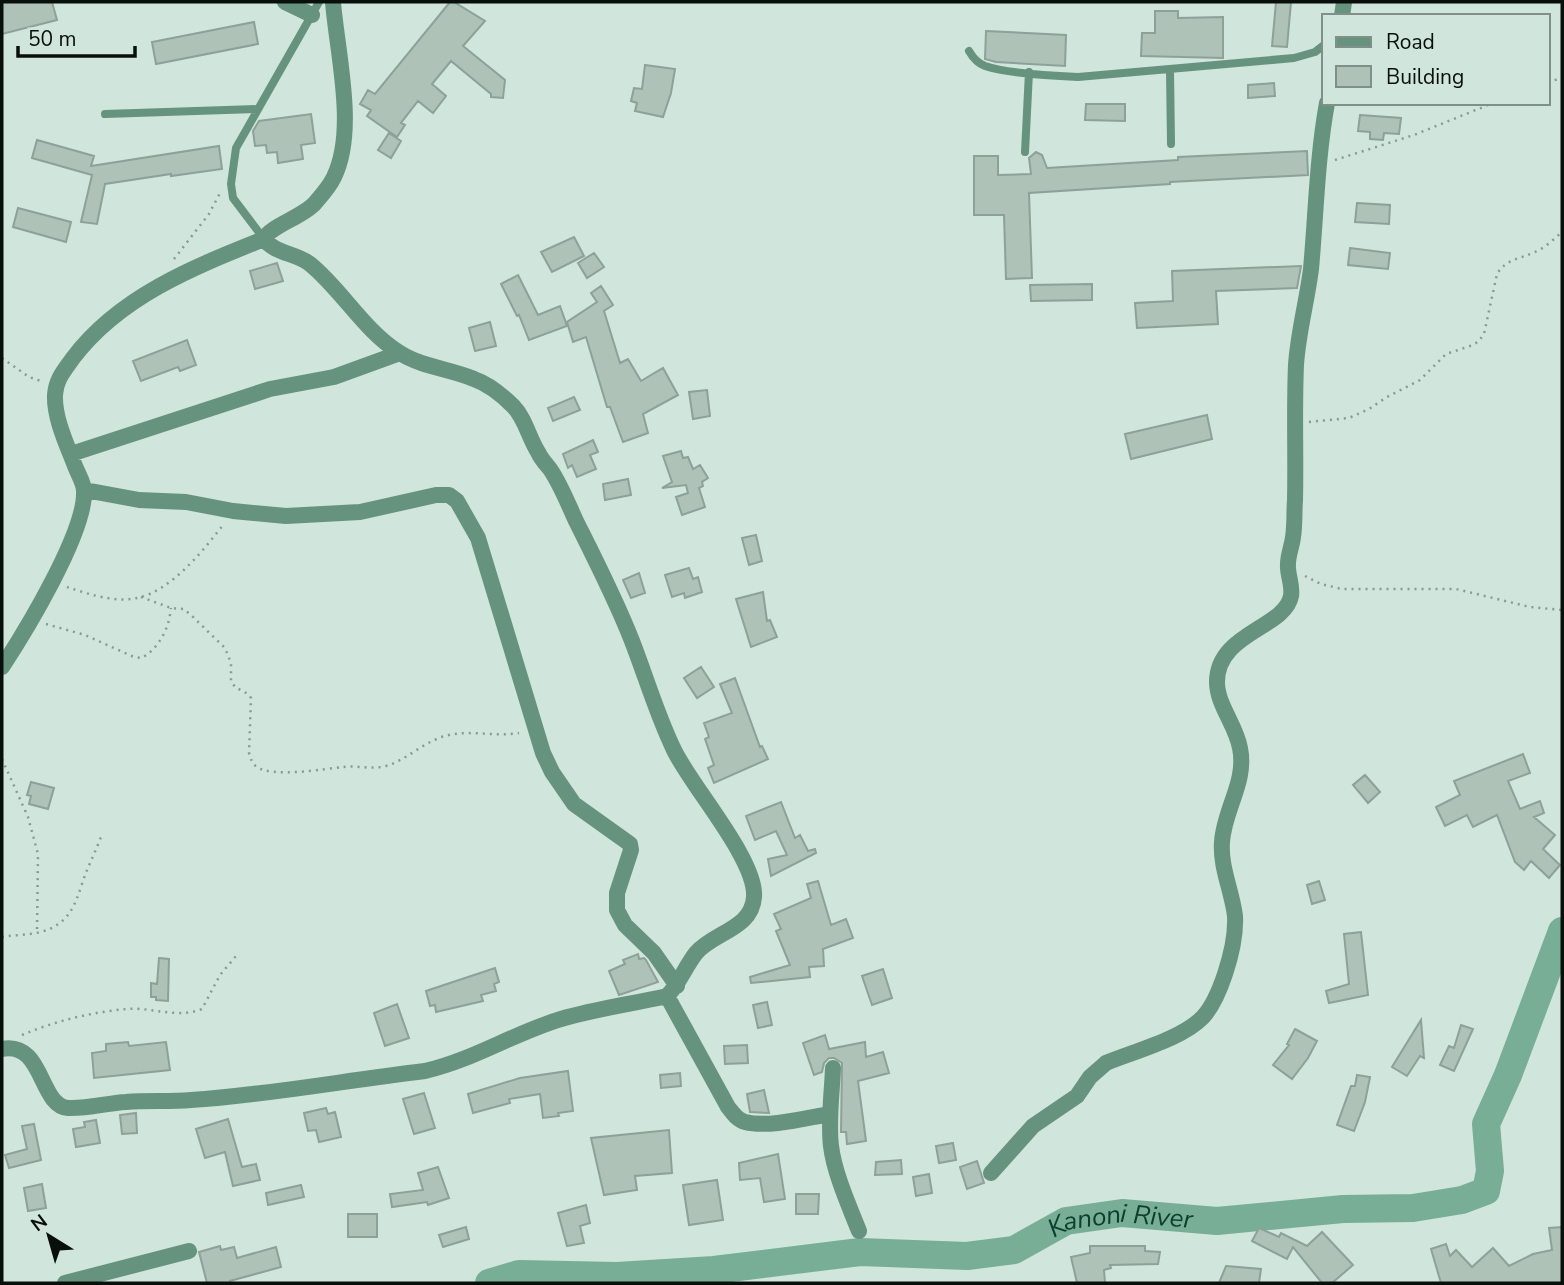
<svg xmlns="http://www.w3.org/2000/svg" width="1564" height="1285" font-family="'Nunito Sans',sans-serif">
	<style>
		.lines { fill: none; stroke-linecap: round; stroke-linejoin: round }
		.river { stroke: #77ae95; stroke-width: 28 }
		.building { fill: #aec2b8; stroke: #8ea198; stroke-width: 2 }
		.path { stroke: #8a9a92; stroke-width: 2.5; stroke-dasharray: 2 5; stroke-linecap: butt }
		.service { stroke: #66937e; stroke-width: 8 }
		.minor { stroke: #66937e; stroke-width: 16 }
		.labels { text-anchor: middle; stroke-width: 5; stroke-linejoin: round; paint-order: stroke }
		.water-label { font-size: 26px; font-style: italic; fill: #0e3e2c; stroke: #d0e5db }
	</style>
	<rect width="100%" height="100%" fill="#d0e5db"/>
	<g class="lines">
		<path class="river" id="s1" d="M489 1283 519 1274 617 1276 714 1270 860 1252 967 1256 1014 1250 1066 1221 1122 1213 1217 1221 1343 1209 1413 1208 1462 1200 1486 1191 1490 1171 1486 1124 1508 1075 1562 931"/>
	</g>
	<path class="building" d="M2 2H52L57 20 2 34Z
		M450 2H454L485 21 463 46 505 80 503 98 491 97V94L451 61 432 84 446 96 433 113 418 101 401 123 405 125 397 137 367 116 371 110 360 104 368 90 375 94Z
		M1276 2H1291L1287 47 1272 46Z
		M1155 11H1178V18L1223 17V58L1141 56 1142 33H1155Z
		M254 22 258 44 156 64 152 42Z
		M986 31 1066 35 1065 66 996 62 985 59Z
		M645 65 675 69 671 93 663 117 635 111 637 103 631 101 634 88 642 89Z
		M1274 83 1275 96 1248 98V85Z
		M1086 104H1125V121L1085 120Z
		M311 114 315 143 301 145 303 159 278 163 277 152 267 153 266 145 255 146 253 131 259 121Z
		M1360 115 1401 118 1399 134 1384 133 1383 140 1370 139V132L1358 131Z
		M389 133 401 141 391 158 378 150Z
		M37 140 94 156 91 166 219 146 222 169 171 176V174L105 184 97 224 81 222 92 175 32 158Z
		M1307 151 1308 175 1170 182V184L1029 193 1032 278 1006 279 1004 215H974V156H998V175L1031 174 1029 158 1036 152 1042 155 1047 168 1178 160V157Z
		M1357 203 1390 205 1389 224 1355 222Z
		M18 208 71 222 66 242 13 227Z
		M574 237 584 256 552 272 541 252Z
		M1350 248 1390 253 1388 269 1348 265Z
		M594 253 604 267 587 278 578 263Z
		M277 263 283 281 255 289 250 271Z
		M1301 266 1297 288 1216 291 1218 324 1137 328 1135 303 1173 301 1172 271Z
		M518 275 538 315 560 306 567 326 529 340 519 315 517 316 501 284Z
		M1092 284V300L1031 301 1030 285Z
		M601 286 613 305 604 311 620 363 628 359 641 381 663 368 678 395 643 414 648 433 623 442 610 407H607L586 337 573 342 567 322 597 302 591 293Z
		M490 322 496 346 475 351 469 328Z
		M187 340 196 365 180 371 178 367 141 381 133 361Z
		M707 390 710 416 693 419 689 392Z
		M574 397 580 410 553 421 548 408Z
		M1207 415 1212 439 1131 459 1125 434Z
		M593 440 598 452 590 455 596 469 577 477 572 465 568 468 563 454Z
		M681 451 683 458 688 457 693 469 700 465 708 478 702 482 703 486 699 488 705 507 682 515 676 497 688 493 686 485 662 488 672 482 663 456Z
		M628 479 631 495 605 500 603 484Z
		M756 535 762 561 749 565 742 538Z
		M689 568 693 579 698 577 702 592 685 598 684 593 672 597 665 575Z
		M639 573 645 593 631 598 623 580Z
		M763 592 767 621 770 620 777 637 751 647 736 599Z
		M701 667 714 687 697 698 684 678Z
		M735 678 760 747 762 746 768 759 714 783 708 768 714 765 705 739 709 737 704 723 732 713 720 684Z
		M1523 754 1530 773 1508 781 1520 809 1540 801 1544 813 1534 817 1555 835 1543 849 1560 865 1549 878 1531 861 1524 870 1515 862 1497 815 1473 827 1467 815 1445 826 1436 807 1460 795 1454 781Z
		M1365 775 1380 792 1368 803 1353 785Z
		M31 782 54 788 48 809 29 804 31 796 27 795Z
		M781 802 795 838 800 835 808 851 815 849 816 853 771 876 768 859 787 855 776 831 755 840 746 816Z
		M818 881 831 925 846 919 853 938 823 949 824 966 809 967 810 977 751 983 750 977 790 965 776 931 781 929 774 914 811 898 807 884Z
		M1319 881 1325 900 1312 904 1307 885Z
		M1361 932 1368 995 1329 1003 1326 991 1349 984 1344 934Z
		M638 954 639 959 644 958 646 960 658 982 619 995 609 971 625 964 623 960Z
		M159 958 169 959 168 1001 156 1000V997H151V983L157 984Z
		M495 968 499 982 494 984 496 991 481 995 483 1001 436 1012 435 1005 430 1006 426 991Z
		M883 969 892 998 872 1005 862 976Z
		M767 1002 772 1025 758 1028 753 1005Z
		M397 1004 409 1038 385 1046 374 1013Z
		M1421 1020 1424 1058 1420 1056 1407 1076 1392 1067Z
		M1461 1025 1473 1029 1454 1071 1440 1065 1449 1046 1454 1048Z
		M1295 1029 1317 1041 1308 1058 1292 1079 1273 1065 1289 1045 1287 1044Z
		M825 1035 829 1049 865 1042 866 1057 883 1052 889 1073 858 1081 866 1141 847 1144 846 1132H841L842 1063 834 1058H829L824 1063 822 1072 814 1075 803 1043Z
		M128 1042 129 1046 166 1042 170 1070 94 1078 92 1053 106 1051V1044Z
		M747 1045 748 1063 725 1064 724 1046Z
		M568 1071 573 1111 558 1113 559 1116 543 1118 540 1094 509 1099 510 1103 473 1113 468 1094 520 1078Z
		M680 1073 681 1086 661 1088 660 1075Z
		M1357 1075 1370 1077 1365 1102 1354 1131 1337 1125 1351 1086H1355Z
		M764 1090 769 1113 750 1112 747 1094Z
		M424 1093 435 1128 414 1134 403 1099Z
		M326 1108 328 1114 335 1112 341 1137 319 1142 316 1130 308 1131 304 1113Z
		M136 1113 137 1133 122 1134 120 1115Z
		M228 1119 242 1167 256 1164 260 1180 233 1186 225 1152 205 1158 196 1129Z
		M96 1120 100 1143 76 1147 73 1129 85 1127 84 1122Z
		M34 1124 41 1160 9 1168 5 1155 27 1149 22 1126Z
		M669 1130 672 1173 635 1176 637 1190 604 1195 591 1138Z
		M953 1143 956 1160 939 1163 936 1146Z
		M778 1154 785 1199 764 1202 760 1178 740 1180 739 1163Z
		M901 1160 902 1174 875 1175 876 1162Z
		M977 1161 984 1183 967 1189 960 1167Z
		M438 1167 449 1198 428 1205 427 1202 392 1207 390 1194 423 1190 418 1173Z
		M929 1174 932 1193 916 1196 913 1177Z
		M717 1180 723 1220 689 1225 683 1185Z
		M42 1184 46 1208 28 1211 24 1188Z
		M301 1185 304 1197 268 1205 266 1193Z
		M796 1194H819L818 1214H796Z
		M586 1205 590 1223 580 1226 584 1243 567 1246 558 1213Z
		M348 1214H377V1237H348Z
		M466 1227 469 1239 443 1247 439 1235Z
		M1562 1227V1283H1441L1431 1249 1446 1244 1450 1256 1456 1250 1472 1267 1493 1248 1509 1266 1533 1254 1552 1250 1549 1228Z
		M1259 1228 1279 1237 1281 1233 1307 1246 1322 1232 1353 1265 1332 1283H1322L1293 1247 1287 1259 1252 1241Z
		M220 1246 221 1250 234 1247 237 1258 276 1247 281 1267 230 1281 231 1283H207L199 1252Z
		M1090 1246H1145V1251L1160 1252 1158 1264 1110 1265 1111 1268 1104 1270 1105 1283H1077L1071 1257 1090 1253Z
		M1226 1266 1261 1269 1259 1283H1219Z"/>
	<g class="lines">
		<path class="path" d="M1548 82 1562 78
			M1335 160 1414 135 1493 103
			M174 259 209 214 220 193
			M2 358 29 377 41 381
			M1309 422 1349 418 1369 409 1387 397 1420 380 1446 354 1473 345 1479 341 1484 334 1497 274C1506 259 1520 259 1535 252 1545 248 1554 239 1562 232
			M1305 576 1321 584 1342 589H1456L1530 607 1562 610
			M67 587C88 594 115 603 137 598 171 591 203 551 223 525
			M141 597 171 608 184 609 192 616 225 648 231 663V681L235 687 248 694 251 698 249 753C251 759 252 764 257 767 273 778 324 769 343 767 357 765 372 770 386 766 409 759 425 740 449 735 472 730 496 737 519 733
			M46 624 85 635 134 657 142 658C160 647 169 628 171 608
			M2 759 28 817 38 854 37 932
			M2 937C14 935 28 935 41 932 68 924 74 908 82 884 87 868 95 853 101 837
			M22 1035C55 1021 92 1012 127 1009 153 1007 177 1019 202 1009L220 975 236 956"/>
		<path class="service" d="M969 51C973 58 977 63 985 66 1009 74 1052 76 1078 77L1294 58 1315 52 1324 45
			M1170 70 1171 144
			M105 114 258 109
			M1025 152 1029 72
			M264 239 233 198 231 184 236 148 319 2"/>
		<path class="minor" d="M285 2 312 15
			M1342 16 1344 2
			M71 454 270 389 334 377 400 353
			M85 490 139 500 186 502 233 511 286 516 360 512 436 495H449L457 501 478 538 543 753 552 772 574 804 630 844 631 850 617 893V910L625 925 654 953 677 986
			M2 667C25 632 86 532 84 491 84 483 78 474 75 466 67 445 54 418 55 395 56 379 64 371 73 358 120 296 194 267 264 239
			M667 996 728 1107C733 1113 737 1120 745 1122 768 1128 806 1118 830 1114
			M2 1049C44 1041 39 1106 68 1108 87 1109 107 1103 126 1102 148 1100 169 1102 191 1100 269 1095 347 1080 425 1071 473 1060 514 1033 561 1019 595 1009 632 1004 667 996 679 984 685 967 696 953 714 932 752 929 754 897 757 860 691 786 674 750 657 715 646 677 632 641 616 600 596 561 576 521 568 504 561 485 550 469 546 464 541 459 538 452 529 438 525 418 513 406 503 396 488 384 474 379 450 369 422 367 400 353 364 331 342 290 310 264 297 253 275 254 264 239 270 226 303 217 315 203 322 195 330 186 334 177 357 130 337 53 333 2
			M833 1068C832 1094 828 1120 831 1146 834 1172 849 1206 859 1231
			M991 1173 1033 1126 1077 1096 1090 1077 1106 1063C1135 1051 1182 1039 1203 1017 1214 1005 1220 989 1225 974 1231 956 1236 935 1235 916 1232 891 1220 867 1222 842 1224 809 1247 782 1240 748 1236 725 1217 705 1217 682 1217 633 1285 628 1291 596 1293 585 1287 574 1288 564 1288 555 1292 546 1293 537 1295 525 1294 512 1295 500 1296 455 1294 410 1296 365 1298 333 1307 301 1311 269 1316 214 1317 158 1327 103
			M65 1283 189 1251"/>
	</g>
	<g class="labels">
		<g class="water-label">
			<text dy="9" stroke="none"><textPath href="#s1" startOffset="642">Kanoni River</textPath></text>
		</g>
	</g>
	<rect width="1564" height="1285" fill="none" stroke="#09100c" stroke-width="7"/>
	<rect x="1322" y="14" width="228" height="91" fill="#d0e5db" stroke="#809088" stroke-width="2"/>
	<rect x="1336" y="37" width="35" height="10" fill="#66937e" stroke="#809088" stroke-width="2"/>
	<text x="1386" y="49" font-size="21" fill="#09100c">Road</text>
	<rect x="1336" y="66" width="35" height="21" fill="#aec2b8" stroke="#809088" stroke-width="2"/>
	<text x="1386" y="84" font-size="21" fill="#09100c">Building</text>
	<g transform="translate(49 1236) rotate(323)" stroke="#d0e5db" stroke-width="5" paint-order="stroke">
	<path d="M0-5L12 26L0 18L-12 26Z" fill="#09100c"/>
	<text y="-10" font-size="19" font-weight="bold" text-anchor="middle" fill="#09100c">N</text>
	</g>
	<path d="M18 46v10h117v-10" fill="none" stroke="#09100c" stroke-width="3.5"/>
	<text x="28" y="46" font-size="21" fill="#09100c" stroke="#d0e5db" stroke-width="5" paint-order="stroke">50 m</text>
</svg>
